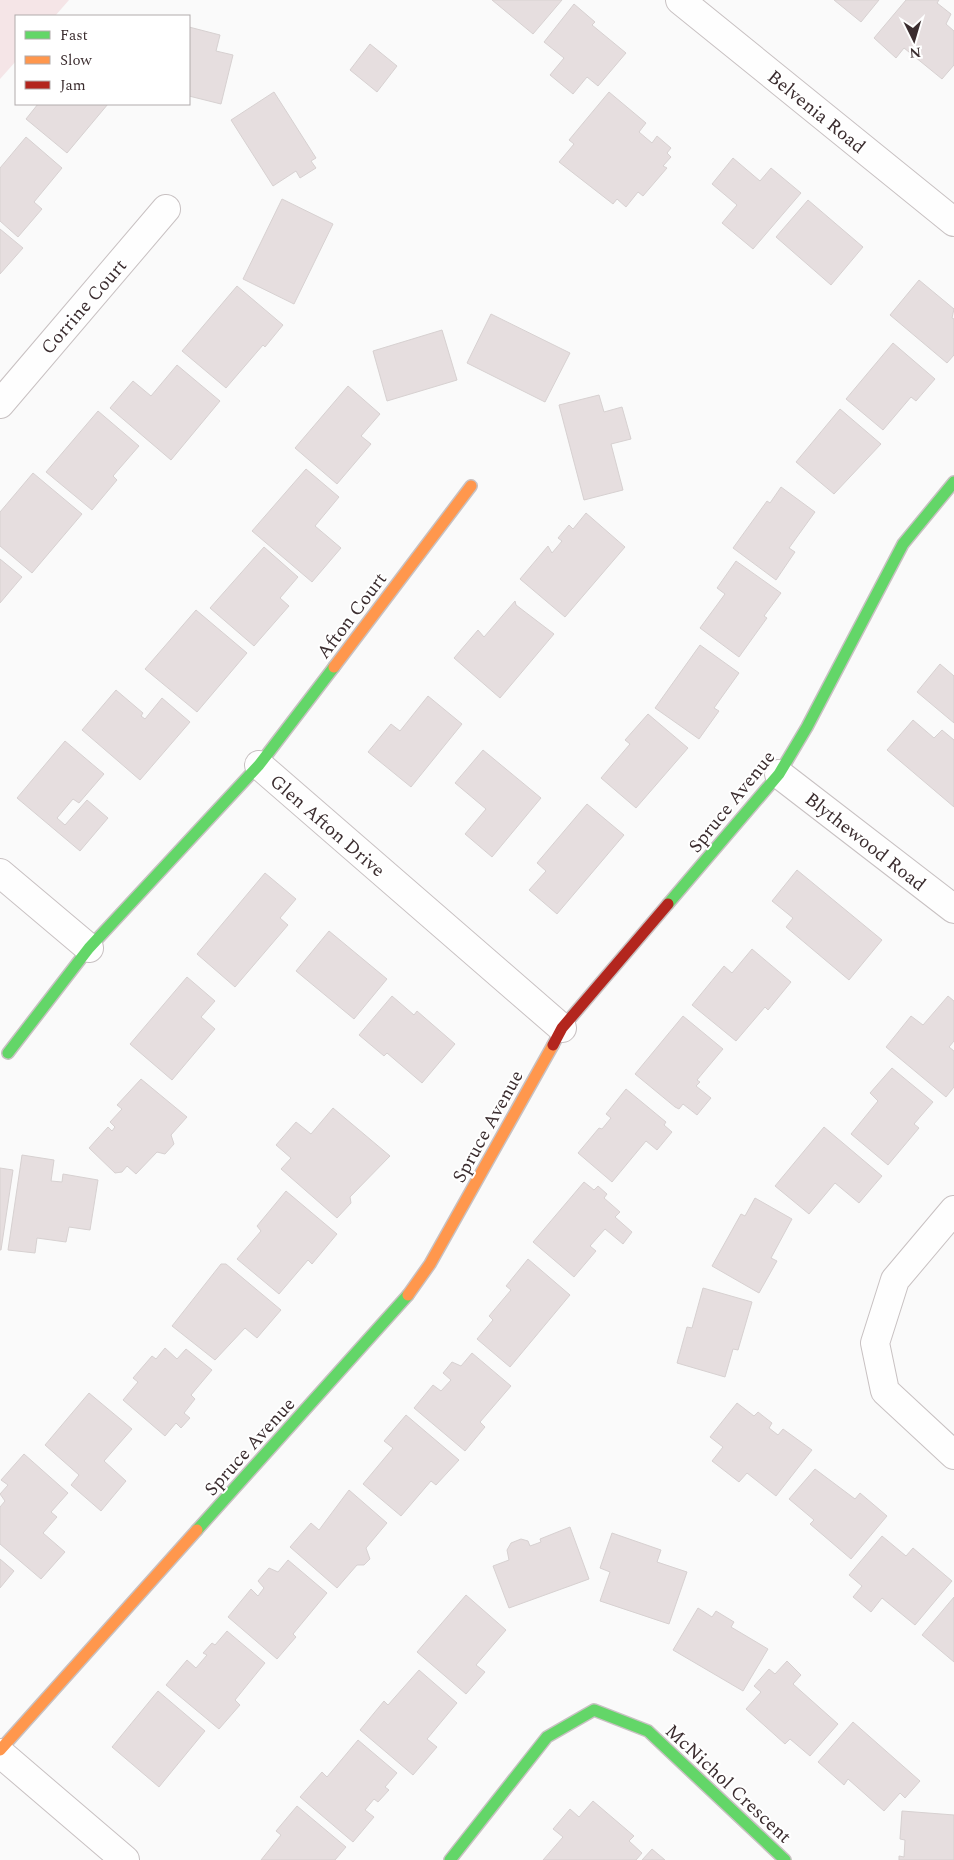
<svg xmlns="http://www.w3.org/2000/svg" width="954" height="1860" font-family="Spectral,serif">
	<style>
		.green { fill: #f5e5e7 }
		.building { fill: #e6dedf; stroke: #d7d1d1 }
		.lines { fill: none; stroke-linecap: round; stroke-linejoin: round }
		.street-casing { stroke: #c8c1c2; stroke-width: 30 }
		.fast-casing { stroke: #c8c1c2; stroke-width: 14 }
		.slow-casing { stroke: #c8c1c2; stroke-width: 14 }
		.jam-casing { stroke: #c8c1c2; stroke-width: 14 }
		.street { stroke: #fefefe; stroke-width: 28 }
		.fast { stroke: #63d668; stroke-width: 11 }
		.slow { stroke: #ff974d; stroke-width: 11 }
		.jam { stroke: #b3261e; stroke-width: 11 }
		.labels { text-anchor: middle; stroke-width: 4; stroke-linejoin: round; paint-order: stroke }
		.street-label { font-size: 19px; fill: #3b2d2f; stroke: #fff }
	</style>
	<rect width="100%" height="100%" fill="#fafafa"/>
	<path class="green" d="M0 0H69L55 16H16V61L0 79Z"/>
	<path class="building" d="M492 0H562L533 34Z
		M834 0H879L861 22Z
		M906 0H939L937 3 951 14 946 24 954 31V65L942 79 904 48 896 58 874 38Z
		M574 4 595 22 592 25 626 53 598 86 587 77 573 94 550 75 564 58 544 42Z
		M189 27 220 35 216 51 233 55 221 104 189 96Z
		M370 44 397 66 377 92 350 70Z
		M274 92 316 158 311 161 316 168 300 178 296 171 273 186 231 120Z
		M609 92 646 123 639 132 652 143 657 136 671 148 667 153 671 157 663 166 667 168 643 196 638 192 626 207 617 199 613 204 559 162 574 144 569 140Z
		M38 104H108L67 153 26 119Z
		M26 137 62 168 34 202 42 209 18 237 0 221V168Z
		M733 158 760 181 771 168 801 193 753 249 722 223 737 205 712 184Z
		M282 199 333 224 294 304 243 279Z
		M808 200 863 247 831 285 776 237Z
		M0 229 23 248 0 274Z
		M919 280 954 309 952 318 954 319V355L947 363 890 315Z
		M237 286 283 325 265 347 263 345 226 388 182 351Z
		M491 314 570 353 545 402 467 363Z
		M442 330 457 380 387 401 373 351Z
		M893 343 935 379 916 401 911 397 883 430 846 399Z
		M177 365 220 401 171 460 110 408 133 381 151 396Z
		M348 386 380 414 361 436 371 444 337 484 295 448Z
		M599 395 604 412 622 407 631 439 611 444 623 490 584 500 559 405Z
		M840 409 881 444 834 494 796 462Z
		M98 411 139 446 113 476 117 480 92 510 46 472Z
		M306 469 339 497 315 526 341 548 312 582 252 531Z
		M33 473 82 514 32 573 0 546V512Z
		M781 487 815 512 789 548 795 552 776 580 733 548 767 501 770 503Z
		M586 513 625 547 565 617 520 579 548 546 552 553 562 541 558 538 569 525 573 529Z
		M264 547 298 577 280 598 289 606 254 646 210 608Z
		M0 559 22 577 0 603Z
		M736 561 781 593 764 616 767 618 739 657 700 628 725 594 717 588Z
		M515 601 516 605 554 634 500 698 454 658 478 630 484 637Z
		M196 610 247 653 197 712 145 669Z
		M700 645 739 673 714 708 719 711 699 739 655 708Z
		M940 664 954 676V723L917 692Z
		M116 690 143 713 141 716 145 719 162 698 190 722 140 780 82 730Z
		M428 696 462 724 411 787 368 752 391 724 400 731Z
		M648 714 688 748 636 808 601 778 630 744 625 740Z
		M913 720 934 738 942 730 954 740V807L887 750Z
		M65 741 104 774 79 803 73 799 57 818 65 825 87 800 108 818 80 851 17 798Z
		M483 750 541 798 492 857 465 834 486 809 455 783Z
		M587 804 624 835 557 914 529 890 546 871 537 863Z
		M797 870 882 940 849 980 786 927 793 918 772 901Z
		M265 873 296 899 280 918 288 925 235 987 197 954Z
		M329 931 387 979 354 1019 296 971Z
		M752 949 791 982 768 1010 765 1007 736 1041 692 1005 724 966 732 973Z
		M187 977 215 1001 201 1017 215 1029 172 1080 130 1044Z
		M392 996 414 1015 417 1011 455 1044 422 1083 387 1053 384 1056 359 1035Z
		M948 996 954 1001V1041L949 1047 954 1051V1087L946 1097 886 1047 911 1016 923 1025Z
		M683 1016 723 1049 697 1080 700 1082 696 1086 711 1098 697 1115 683 1104 679 1109 675 1107 635 1074Z
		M892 1068 933 1102 914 1124 919 1128 888 1165 851 1134 878 1101 870 1093Z
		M141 1079 187 1117 171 1135 174 1144 165 1154 157 1152 136 1174 127 1166 122 1172 115 1173 89 1148 108 1127 112 1131 115 1127 110 1122 122 1109 117 1105Z
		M626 1089 666 1122 664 1125 672 1132 657 1150 646 1141 612 1182 578 1153 599 1128 602 1129 611 1118 606 1114Z
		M333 1108 390 1156 350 1197 351 1203 337 1218 281 1169 291 1158 276 1145 296 1122 311 1134Z
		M824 1127 882 1176 859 1203 835 1183 809 1214 775 1186Z
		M22 1155 54 1160 51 1181 62 1182 63 1174 98 1180 90 1230 69 1227 66 1242 37 1238 35 1253 8 1250Z
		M0 1168 13 1170 1 1250H0Z
		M584 1182 594 1190 598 1186 607 1194 604 1198 620 1212 615 1217 632 1232 623 1244 605 1229 590 1246 596 1251 574 1277 533 1242Z
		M286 1191 337 1234 312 1264 308 1260 279 1294 237 1259 261 1231 257 1226Z
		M755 1198 792 1219 771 1258 777 1261 759 1293 712 1266 741 1214 745 1216Z
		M528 1259 570 1295 510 1367 477 1339 493 1320 489 1316 511 1290 506 1286Z
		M221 1264H226L281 1310 257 1338 245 1328 215 1360 172 1326Z
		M703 1288 752 1302 738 1350 733 1349 725 1377 677 1363 687 1327 692 1328Z
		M165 1348 177 1359 186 1349 212 1370 191 1395 195 1399 184 1413 190 1418 181 1428 176 1423 165 1436 123 1400 138 1382 133 1378 152 1356 156 1359Z
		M472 1353 511 1386 480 1422 485 1427 465 1451 414 1408 433 1385 441 1391 451 1380 443 1373 452 1362 461 1366Z
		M89 1393 132 1429 104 1461 126 1481 101 1511 71 1485 79 1475 45 1445Z
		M737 1403 754 1416 758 1412 772 1423 769 1428 778 1435 783 1429 812 1450 776 1496 747 1473 739 1482 712 1461 723 1447 710 1437Z
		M406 1415 459 1460 436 1485 431 1481 401 1516 363 1484 393 1448 384 1441Z
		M24 1454 68 1493 51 1512 57 1517 43 1533 65 1552 41 1579 0 1544V1507L5 1501 0 1494 8 1485 1 1480Z
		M815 1469 855 1499 860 1493 887 1516 851 1559 810 1524 814 1520 789 1499Z
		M349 1490 387 1523 366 1548 370 1559 364 1565H357L337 1588 290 1547 311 1523 319 1530Z
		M570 1527 589 1579 509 1608 493 1566 509 1560 507 1550 511 1543 521 1539 528 1541 530 1546 541 1542 540 1539Z
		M612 1533 661 1550 657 1562 687 1572 669 1624 600 1601 610 1572 600 1568Z
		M882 1536 906 1556 913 1548 952 1581 915 1625 882 1598 871 1612 853 1597 862 1586 849 1575Z
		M0 1559 14 1571 0 1588Z
		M288 1560 327 1593 293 1634 296 1637 277 1659 228 1617 251 1589 258 1596 264 1588 258 1581 269 1568 278 1572Z
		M466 1595 506 1630 476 1665 485 1672 466 1694 417 1652Z
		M954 1597V1662L922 1635Z
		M698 1608 712 1617 716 1611 734 1622 731 1627 768 1649 743 1691 673 1650Z
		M227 1631 265 1663 235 1700 240 1705 219 1729 166 1685 187 1660 196 1668 207 1655 203 1653 212 1643 215 1645Z
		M787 1661 801 1675 793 1684 838 1724 810 1756 790 1739 785 1744 746 1709 761 1692 754 1686 769 1669 775 1674Z
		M419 1670 457 1703 427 1739 437 1747 413 1775 360 1730 384 1701 388 1705Z
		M158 1691 205 1731 159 1787 112 1747Z
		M853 1722 920 1781 905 1798 900 1793 884 1811 848 1779 844 1785 818 1762Z
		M358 1740 397 1773 385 1787 389 1790 378 1802 374 1799 365 1810 374 1817 353 1842 300 1797 322 1772 327 1777Z
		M593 1801 634 1836 629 1841 642 1853 636 1860H543L563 1837 553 1829 570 1809 579 1817Z
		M297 1806 346 1847 335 1860H261L281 1835 276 1831Z
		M902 1811 954 1815V1860H899V1856L904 1857 905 1840 900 1839Z
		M652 1849 665 1860H642Z"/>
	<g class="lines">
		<defs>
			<path id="street" d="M680 0 954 222
				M0 404 166 209
				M259 765 562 1028
				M779 774 954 909
				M0 873 89 948
				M954 1210 895 1280 875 1343 885 1391 954 1455
				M0 1753 125 1860"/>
			<path id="fast" d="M668 904 779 774 807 727 903 544 954 482
				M8 1053 89 948 259 765 334 667
				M197 1530 408 1295
				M450 1860 547 1737 594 1710 648 1731 785 1860"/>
			<path id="slow" d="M334 667 471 486
				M408 1295 430 1264 553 1045
				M0 1750 197 1530"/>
			<path id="jam" d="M553 1045 562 1028 668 904"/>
		</defs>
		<use href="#street" class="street-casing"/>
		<use href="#fast" class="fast-casing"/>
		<use href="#slow" class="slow-casing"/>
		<use href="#jam" class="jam-casing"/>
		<use href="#street" class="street"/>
		<use href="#fast" class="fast"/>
		<use href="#slow" class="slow"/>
		<use href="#jam" class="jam"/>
	</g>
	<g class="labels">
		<g class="street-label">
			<text transform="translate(817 111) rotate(39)" y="7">Belvenia Road</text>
			<text transform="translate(83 306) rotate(-49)" y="7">Corrine Court</text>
			<text transform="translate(351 615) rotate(-53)" y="7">Afton Court</text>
			<text transform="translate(731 801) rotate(-51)" y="7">Spruce Avenue</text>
			<text transform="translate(328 825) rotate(41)" y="7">Glen Afton Drive</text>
			<text transform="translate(866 841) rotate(38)" y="7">Blythewood Road</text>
			<text transform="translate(487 1126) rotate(-61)" y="7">Spruce Avenue</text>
			<text transform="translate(249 1446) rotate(-48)" y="7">Spruce Avenue</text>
			<text transform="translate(729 1783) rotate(43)" y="7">McNichol Crescent</text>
		</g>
	</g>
	<rect x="15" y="15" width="175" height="90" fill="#ffffff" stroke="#b1abac"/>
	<rect x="25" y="31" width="25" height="8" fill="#63d668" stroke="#b1abac"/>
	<text x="60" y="40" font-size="15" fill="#3b2d2f">Fast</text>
	<rect x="25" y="56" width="25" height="8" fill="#ff974d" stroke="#b1abac"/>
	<text x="60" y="65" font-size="15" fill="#3b2d2f">Slow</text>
	<rect x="25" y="81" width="25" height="8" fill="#b3261e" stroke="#b1abac"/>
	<text x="60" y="90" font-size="15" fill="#3b2d2f">Jam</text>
	<g transform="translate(914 40) rotate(175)" stroke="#ffffff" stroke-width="4" paint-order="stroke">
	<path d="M0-4L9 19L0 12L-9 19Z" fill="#3b2d2f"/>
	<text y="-8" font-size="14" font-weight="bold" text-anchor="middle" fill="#3b2d2f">N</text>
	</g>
</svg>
